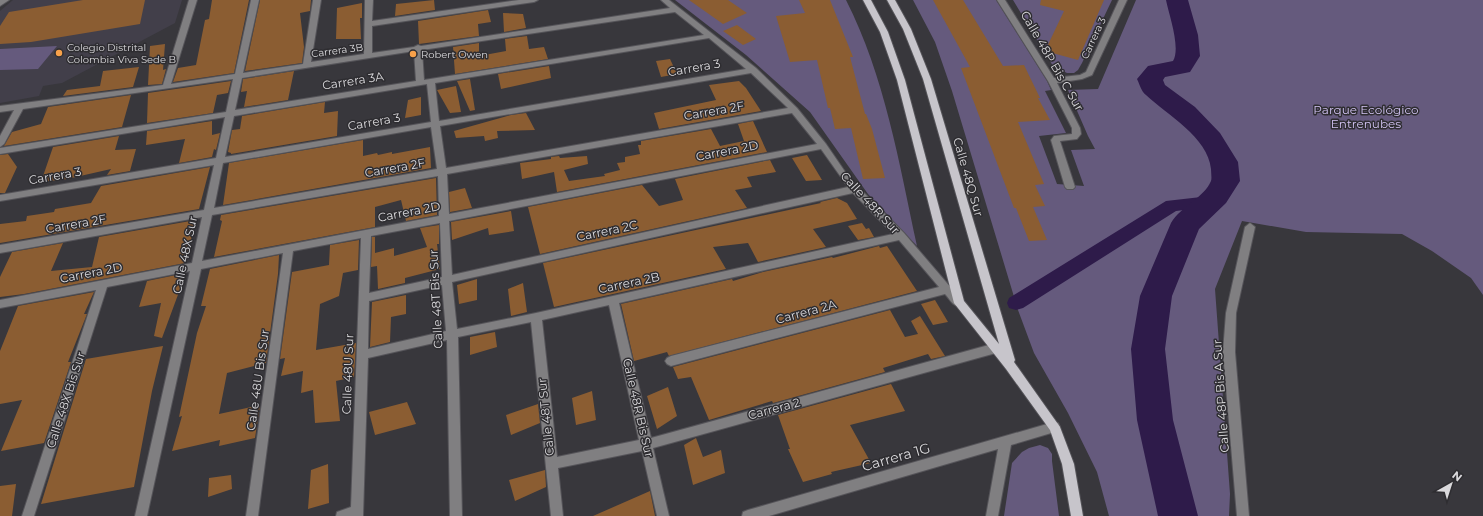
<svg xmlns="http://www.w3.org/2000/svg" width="1483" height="516" font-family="Montserrat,sans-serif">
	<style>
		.built { fill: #423f4a }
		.green { fill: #655a7d }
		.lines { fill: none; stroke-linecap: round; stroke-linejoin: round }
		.canal { fill: #2e1b4a; fill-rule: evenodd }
		.river { fill: #2e1b4a; fill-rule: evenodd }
		.building { fill: #8b5d32 }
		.minor-casing { stroke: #555459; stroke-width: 2 }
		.major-casing { stroke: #555459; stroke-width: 2 }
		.minor { fill: #807f81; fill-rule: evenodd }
		.major { fill: #c7c5cb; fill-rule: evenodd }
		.poi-dot { fill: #f8a14a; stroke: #2e2d31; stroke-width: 1.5 }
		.labels { text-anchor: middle; stroke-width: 3; stroke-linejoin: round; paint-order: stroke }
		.far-street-label { font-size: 10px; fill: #dad9dc; stroke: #2e2d31 }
		.far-poi-label { font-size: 10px; fill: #dad9dc; stroke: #2e2d31; text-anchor: start }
		.street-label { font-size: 12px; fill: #dad9dc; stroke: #2e2d31 }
		.park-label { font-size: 12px; fill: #d2c3f3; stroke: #2e2d31 }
		.near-street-label { font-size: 14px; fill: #dad9dc; stroke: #2e2d31 }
	</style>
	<rect width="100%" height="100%" fill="#38373c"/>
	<path class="built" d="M13 0H182L175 23 62 83 43 86 39 96 0 103V11Z"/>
	<path class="green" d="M675 0H846C885 77 899 162 917 246L868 194 810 112 746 55Z
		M913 0H996L1047 81 1051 90 1045 91 1066 133 1039 136 1057 184 1084 186 1071 150 1095 149 1088 136 1068 90 1098 89 1136 0H1483V295L1471 278 1432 251 1402 234 1306 232 1242 221 1215 289 1230 494 1229 516H1109L1097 472 1068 413 1034 353 1018 310 952 91 935 42Z
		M1013 0H1112L1082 63 1078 70 1074 73H1067L1053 66Z
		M57 46 38 69 0 70V49Z
		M1040 445 1048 448 1052 454V461L1059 516H1004L1012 463 1022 452 1029 448Z"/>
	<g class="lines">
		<path class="canal" d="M1210 196 1216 198 1218 202 1216 206 1176 211 1023 308 1016 310 1009 308 1007 303 1009 298 1166 201Z"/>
		<path class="river" d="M1166 0H1188L1198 35 1200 56 1190 72 1165 77 1163 80 1165 85 1195 107 1220 133 1238 162 1240 181 1226 203 1199 229 1172 296 1165 349 1173 420 1198 516H1158L1137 420 1131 349 1140 296 1171 223C1181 206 1204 198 1211 181 1212 178 1211 173 1211 169 1208 137 1167 115 1146 95 1141 91 1140 85 1137 79L1148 66 1173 61C1181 48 1169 15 1166 0Z"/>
	</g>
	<path class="building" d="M83 0H145L140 24 31 42 0 44V26L9 12Z
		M212 0H249L234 73 173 82 178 68 196 65 205 20 209 19Z
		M260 0H311L310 11 300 13 304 47 302 63 245 71Z
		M434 0 435 10 395 16 396 4Z
		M689 0H728L747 13 723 24Z
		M799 0H830L853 57H850L865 114H866L872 129 885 178 863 179 851 128 835 129 830 108H828L817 60 790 62 776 16 805 13Z
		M933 0H963L1003 66 1024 65 1040 98H1038L1050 120 1018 122 1044 184 1035 185 1045 206 1033 207 1047 240 1029 241 1016 208H1014L961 68 970 67Z
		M1041 0H1104L1078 60 1045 51 1064 11 1040 5Z
		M362 3V18H360L361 39H336L337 8Z
		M488 10 491 22 478 24 479 36 419 44 418 21Z
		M503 13 523 14 526 28 504 32Z
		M737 25 756 39 743 45 723 31Z
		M527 36 529 49 544 47 548 59 455 74 453 47 479 43V56L506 51 505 39Z
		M165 44 163 70 166 69 162 84 148 85 150 46Z
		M670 59 677 74 661 77 656 61Z
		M549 66 551 78 501 89 498 74Z
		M139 67 133 87 63 96 67 90 100 86 103 71Z
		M294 71 288 100 244 107 247 91 241 92 243 79Z
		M470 79 475 110 470 111 457 81Z
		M231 81 228 93 217 95 213 113 147 123 148 93Z
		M739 81 746 88 761 111 659 129 654 113 716 100 709 85Z
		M456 86 461 112 450 113 437 90Z
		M131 95 122 127 4 146 12 132 41 124 48 107Z
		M421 97V115L405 118 408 100Z
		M325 102 324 113 338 111 337 136 231 154V153L228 152 232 130 240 129 242 116Z
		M526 113 535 130 497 131 498 138 485 141 484 136 456 138 454 131 511 115Z
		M212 121V135L220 133 216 150 214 149 212 157 179 163 185 139 146 145 147 131Z
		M753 121 767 152 557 192 554 172 522 179 520 163 551 159V157L559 156 560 158 587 156 588 164 564 170 569 181 605 176 604 174 620 170 617 163 625 162V157L640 154 638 145H641V141L711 129 720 146 744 141 738 124Z
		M119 136 115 150 136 149 130 171 107 175 111 169 67 179 41 182 53 147Z
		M363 140V156L377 153 378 155 392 152V154L430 147 431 168 223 205 229 163Z
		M8 154 17 167 5 193H0V155Z
		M807 155 822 180 806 181 792 158Z
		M770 160 776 172 747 177 752 187 735 190 747 208 540 254 528 207 642 185 659 206 683 200 675 179Z
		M210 167 199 209 0 243V224L26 221 27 216 54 212 55 209 91 203 101 186Z
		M436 178 437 215 406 221 401 200 375 207V227L214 257 222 221 220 220 221 215Z
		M465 188 472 208 450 212 449 192Z
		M837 198 847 203 857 219 813 229 826 247 758 262 748 243 713 247 726 269 554 307 543 263 821 203 820 202Z
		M511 211 514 231 489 235 488 228 452 240 451 222Z
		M196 220 185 263 24 294 0 297V277L12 252 63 243 51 271 92 267 99 237Z
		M862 223 866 229 869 228 874 237 858 240 848 226Z
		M439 225V244H437L440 269 405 278V283L378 289 377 266 371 267 372 237H375V253L394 248V256L427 247 420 228Z
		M359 240 358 270 343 273 339 296 320 304 316 350 356 343 354 377 336 381 340 421 315 423 313 390 301 393 303 371 281 376 285 358 280 359 292 272 329 265 330 245Z
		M879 246 880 248 887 246 917 291 669 356 667 352 634 361 621 304 732 279 733 281 763 272 832 257 833 258Z
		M279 255 278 274 266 363 227 373 219 414 260 405 255 438 219 446 220 440 172 451 182 416 179 417 197 333 206 306H201L210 269Z
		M186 273 162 338 154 336 161 303 139 307 147 281Z
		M477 279V300L459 304 457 285Z
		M523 283 527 312 511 316 508 289Z
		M94 292 84 314H87L68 362H71L44 443 1 451 22 400 0 404V351L18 306Z
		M406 295V314L391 317 390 342 370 347 372 302Z
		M935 300 948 322 933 325 921 304Z
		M890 310 905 337 918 334 911 321 920 316 945 356 931 359 928 354 883 368 885 372 773 403 772 401 709 420 691 377 678 379 673 367Z
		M495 332 497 347 470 355V337Z
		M163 346 152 391 134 487 41 504 86 359Z
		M891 384 905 411 850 425 871 463 831 472 832 474 803 482 788 449H790L778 415Z
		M668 387 677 416 657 429 647 396Z
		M592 391 596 420 576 425 572 398Z
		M407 402 416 424 375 435 369 412Z
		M538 404 540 423 511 435 506 415Z
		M696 438 703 457 721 450 725 473 693 485 684 445Z
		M328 464 329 503 308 509 311 470Z
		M545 470 546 487 515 501 509 480Z
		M231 475 232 489 208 497 209 478Z
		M16 484 12 516H0V486Z
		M650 491 655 516H593Z"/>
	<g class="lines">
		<defs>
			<path id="minor" d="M0 0H9L0 6Z
				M189 0H197L171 84 235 74 251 0H259L243 73 303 64 313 0H321L311 62 364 54 365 0H373L372 21 519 0H538L534 2 372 26V53L414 47 418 45 421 46 670 8 661 0H669L756 68 797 108 826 144 850 179 904 233 964 303 963 306C954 309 950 299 945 294L671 366 667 364 665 361 667 358 671 356 939 287 899 240 619 303 651 438 996 343 1000 345 1001 348 1000 351 996 353 653 448 669 516H657L642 451 558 468 563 516H551L531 322 458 337 462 516H450L447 340 368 358 363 516H336L337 512 351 507 361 238 293 251 258 516H246L283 253 201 269 147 516H135L190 271 107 287 34 516H22L96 290 0 308V300L192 263 202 217 0 253V245L204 210 214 165 0 201V195L216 158 225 117 0 154V148L226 112 233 79 23 109 4 144 0 147V136L14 110 0 112V106L163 85ZM675 12 704 35 424 80 422 50ZM709 38 746 69 439 121 435 83ZM414 51 416 81 235 110 242 78ZM751 73 788 108 446 168 440 126ZM427 84 431 122 225 157 234 116ZM792 113 817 144 449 214 447 174ZM431 127 437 169 214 208 223 163ZM821 149 848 187 452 275 449 221ZM438 176 439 216 202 261 212 215ZM853 193 893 234 536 313 457 329 452 282ZM440 223 442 277 369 293 371 236ZM442 285 446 331 368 349 369 301ZM609 305 639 440 557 457 542 320Z
				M997 0H1005L1054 78 1080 75 1086 72 1119 0H1127L1092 75 1082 79 1057 83 1080 128 1081 134 1077 139 1060 141 1075 187 1073 189H1067L1065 187 1051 140 1054 136 1072 134V128L1048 81Z
				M1250 223 1255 227 1236 313 1235 352 1249 516H1237L1223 352 1226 313 1245 227Z
				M1054 422 1058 423 1060 427 1058 431 1011 445 998 516H986L998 449 769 516H742L743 512 748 510Z"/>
			<path id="major" d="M863 0H871L888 32 905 80 964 301 999 344 923 79 903 29 887 0H895L911 29 931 79 1015 360 1014 362 1060 427 1074 464 1083 516H1071L1062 464 1050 430 1006 369 954 303 897 80 880 32Z"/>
		</defs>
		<use href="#minor" class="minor-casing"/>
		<use href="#major" class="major-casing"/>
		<use href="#minor" class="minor"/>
		<use href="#major" class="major"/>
	</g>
	<g class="poi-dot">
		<circle cx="59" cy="53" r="4"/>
		<circle cx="413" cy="54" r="4"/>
	</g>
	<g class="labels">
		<g class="far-street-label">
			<text transform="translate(1093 38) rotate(-65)" y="4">Carrera 3</text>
			<text transform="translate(337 50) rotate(-8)" y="4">Carrera 3B</text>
		</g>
		<g class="far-poi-label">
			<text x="67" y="51">Colegio Distrital<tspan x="67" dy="12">Colombia Viva Sede B</tspan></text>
			<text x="421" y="58">Robert Owen</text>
		</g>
		<g class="street-label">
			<text transform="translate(1052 61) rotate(60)" y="4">Calle 48P Bis C Sur</text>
			<text transform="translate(694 68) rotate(-10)" y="4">Carrera 3</text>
			<text transform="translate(353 81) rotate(-9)" y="4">Carrera 3A</text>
			<text transform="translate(714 111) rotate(-10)" y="4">Carrera 2F</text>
			<text transform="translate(374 122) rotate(-10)" y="4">Carrera 3</text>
			<text transform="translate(727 151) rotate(-11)" y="4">Carrera 2D</text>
			<text transform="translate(395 168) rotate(-10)" y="4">Carrera 2F</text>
			<text transform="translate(55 176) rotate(-10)" y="4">Carrera 3</text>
			<text transform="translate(968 177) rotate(74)" y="4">Calle 48Q Sur</text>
			<text transform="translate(870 203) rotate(47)" y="4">Calle 48R Sur</text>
			<text transform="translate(409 212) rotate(-11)" y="4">Carrera 2D</text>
			<text transform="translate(76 224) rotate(-10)" y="4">Carrera 2F</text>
			<text transform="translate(607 231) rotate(-12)" y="4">Carrera 2C</text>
			<text transform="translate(185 255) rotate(-78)" y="4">Calle 48X Sur</text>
			<text transform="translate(91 273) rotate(-11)" y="4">Carrera 2D</text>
			<text transform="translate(629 283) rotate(-12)" y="4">Carrera 2B</text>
			<text transform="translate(436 299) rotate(-93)" y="4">Calle 48T Bis Sur</text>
			<text transform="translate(806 312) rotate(-15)" y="4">Carrera 2A</text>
			<text transform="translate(348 374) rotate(-88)" y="4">Calle 48U Sur</text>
			<text transform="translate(258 380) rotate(-82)" y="4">Calle 48U Bis Sur</text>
			<text transform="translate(1221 396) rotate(-94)" y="4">Calle 48P Bis A Sur</text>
			<text transform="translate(66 400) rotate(-72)" y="4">Calle 48X Bis Sur</text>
			<text transform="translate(638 408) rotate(77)" y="4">Calle 48R Bis Sur</text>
			<text transform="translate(774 409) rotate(-15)" y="4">Carrera 2</text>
			<text transform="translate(546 417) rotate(-96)" y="4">Calle 48T Sur</text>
		</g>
		<g class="park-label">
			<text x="1366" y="114">Parque Ecológico<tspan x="1366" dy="14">Entrenubes</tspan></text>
		</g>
		<g class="near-street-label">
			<text transform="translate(896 457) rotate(-16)" y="5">Carrera 1G</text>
		</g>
	</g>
	<g transform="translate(1451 484) rotate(39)" stroke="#2e2d31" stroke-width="3" paint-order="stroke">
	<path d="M0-3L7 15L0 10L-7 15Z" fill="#dad9dc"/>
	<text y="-6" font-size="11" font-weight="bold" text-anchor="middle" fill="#dad9dc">N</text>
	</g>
</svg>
